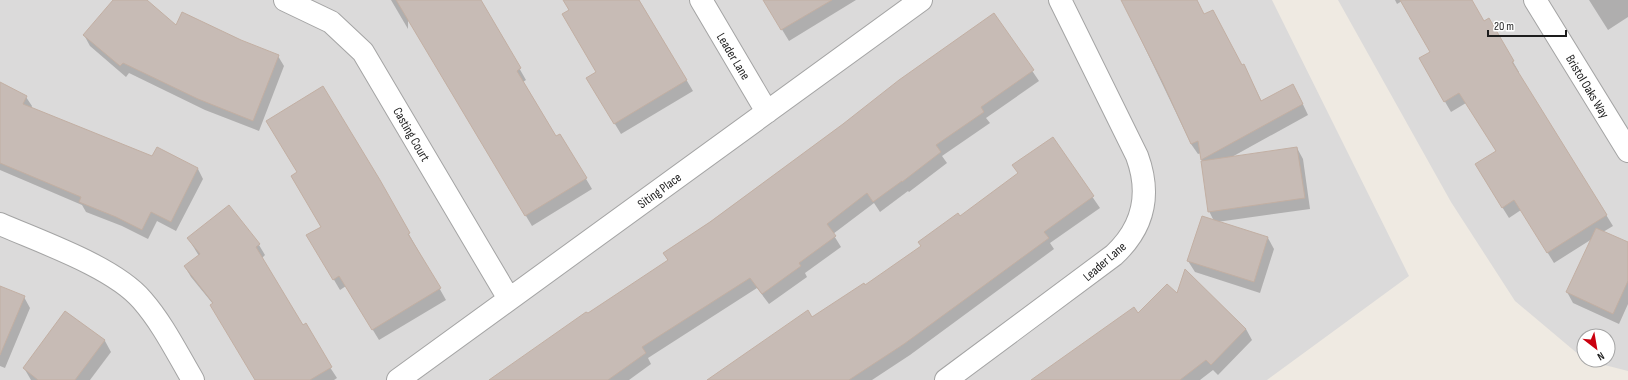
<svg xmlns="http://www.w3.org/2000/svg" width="1628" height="380" font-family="'Sofia Sans Condensed',sans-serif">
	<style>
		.residential { fill: #dbdada }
		.shadow { fill: #0003 }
		.building { fill: #c7bbb5; stroke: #c2afa3 }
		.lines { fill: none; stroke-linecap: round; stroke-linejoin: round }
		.minor-casing { stroke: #a4a4a4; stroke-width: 24 }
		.minor { stroke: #fff; stroke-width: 22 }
		.labels { text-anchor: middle; stroke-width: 3.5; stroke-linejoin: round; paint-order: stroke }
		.street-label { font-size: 13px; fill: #1d1d1d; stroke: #fff }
	</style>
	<rect width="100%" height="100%" fill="#efeae2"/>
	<path class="residential" d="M0 0H1272L1409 276 1267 380H0Z
		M1338 0H1628V371L1585 360H1608V336H1584V359L1515 301 1451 202Z"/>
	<path class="shadow" d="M114 0H145L176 27 240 41 278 56 284 66 259 131 205 110 129 73 126 77 90 46 84 35Z
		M391 0H480L526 80 523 82 556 137 560 135 592 189 532 226 408 19V29Z
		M564 0H639L693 91 621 134 587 78 598 72Z
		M764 0H856L789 41Z
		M1122 0H1197L1204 15 1242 67 1244 66 1262 102 1299 96 1308 115 1230 158 1297 148 1303 159 1310 209 1217 222 1268 238 1274 249 1260 293 1195 272 1188 261 1214 221 1209 211 1201 153 1198 154 1191 144Z
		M1395 0H1470L1483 22 1488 19 1519 72 1518 73 1613 226 1603 232 1628 244V304L1619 324 1573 303 1567 292 1592 239 1554 263 1521 210 1509 218 1482 175 1497 152 1466 103 1451 112 1420 59 1431 52 1402 1 1397 4Z
		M1589 0H1628V17L1608 30Z
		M994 14 1039 81 986 118 990 123 942 156 947 163 909 192 908 191 880 212 874 203 833 234 841 247 805 273 807 277 769 304 757 288 648 358 651 364 629 380H492L668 261 664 253 710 222Z
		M0 83 26 97 32 106 31 109 152 157 198 169 203 179 176 231 157 221 148 239 122 226 86 212 82 205 0 170Z
		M1052 138 1100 208 1050 243 1054 249 910 355 872 380H726L812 318 865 287 922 247 1019 174Z
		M379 181 446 300 379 340 346 286 340 290 308 236 322 227Z
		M229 206 259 245 265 255 262 258 303 326 337 378 334 380H256L213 304 191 277 185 267 199 256 188 238Z
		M1185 271 1246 329 1252 340 1218 375 1213 370 1200 380H1035L1138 315 1177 295Z
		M0 287 24 297 30 308 5 368 0 366Z
		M66 312 105 341 111 352 90 380H31L24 368Z"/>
	<path class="building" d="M113 0H147L176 25 182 12 241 40 279 55 253 121 198 99 123 63 120 66 83 35Z
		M396 0H481L521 68 517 71 556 136 560 134 587 178 525 216Z
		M563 0H639L687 80 614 124 586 78 596 72 562 14 569 10Z
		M763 0H832L781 30Z
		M1121 0H1197L1204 14 1213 10 1242 65 1244 64 1261 101 1293 84 1303 104 1201 160 1198 141 1191 144 1162 81Z
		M1400 0H1472L1484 21 1489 18 1514 61 1512 62 1607 215 1547 253 1514 200 1502 208 1475 164 1496 151 1459 93 1444 102 1419 58 1430 52Z
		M994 13 1034 70 981 107 984 112 936 145 941 152 902 182V181L873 202 867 193 827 224 836 236 799 263 801 266 762 294 750 278 642 347 646 353 608 380H489L586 312 588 313 668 260 663 253 710 222 843 124 899 80Z
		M0 82 27 96 23 104 152 156 157 147 198 168 171 222 151 212 142 230 116 217 79 202 81 197 0 163Z
		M323 86 380 180 410 233 408 234 441 288 372 330 339 276 333 280 306 235 321 227 291 176 297 172 266 121Z
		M1053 137 1094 196 1044 232 1049 238 904 344 849 380H707L808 310 812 317 864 283 865 285 921 246 918 242 958 213 960 216 1018 173 1012 165Z
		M1297 147 1305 198 1208 212 1201 161Z
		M229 205 260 244 256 247 303 325 306 323 332 367 310 380H255L210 305 213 303 184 266 200 254 187 238Z
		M1202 216 1268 237 1254 282 1187 261Z
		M1596 228 1628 242V281L1613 314 1566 292Z
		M1185 269 1246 329 1211 365 1206 360 1180 380H1031L1134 307 1138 313 1167 284 1177 293Z
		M0 286 25 296 0 355Z
		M65 311 105 340 75 380H38L23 368Z"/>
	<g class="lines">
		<defs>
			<path id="minor" d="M285 0 331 22 363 52 509 299
				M701 0 767 112
				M1535 0 1628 151
				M0 224C41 242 114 267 142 300 163 324 177 353 193 380
				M398 380 921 0
				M946 380 1114 255C1144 227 1151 194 1137 156L1060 0"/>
		</defs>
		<use href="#minor" class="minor-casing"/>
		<use href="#minor" class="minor"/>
	</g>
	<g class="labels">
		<g class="street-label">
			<text transform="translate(734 56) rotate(59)" y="5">Leader Lane</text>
			<text transform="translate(1588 86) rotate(59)" y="5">Bristol Oaks Way</text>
			<text transform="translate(412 134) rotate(60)" y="5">Casting Court</text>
			<text transform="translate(659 190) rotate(-36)" y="5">Siting Place</text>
			<text transform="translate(1104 261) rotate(-41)" y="5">Leader Lane</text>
		</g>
	</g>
	<g transform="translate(1596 348) rotate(149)"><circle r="19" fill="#ffffff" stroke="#a5a5a5"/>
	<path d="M0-3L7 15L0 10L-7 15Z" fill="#ca000f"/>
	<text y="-6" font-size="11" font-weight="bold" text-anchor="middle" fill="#1d1d1d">N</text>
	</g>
	<path d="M1488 30v6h78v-6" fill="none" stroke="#1d1d1d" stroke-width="2"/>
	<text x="1494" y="30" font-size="12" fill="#1d1d1d" stroke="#ffffff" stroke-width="3" paint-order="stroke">20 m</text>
</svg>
